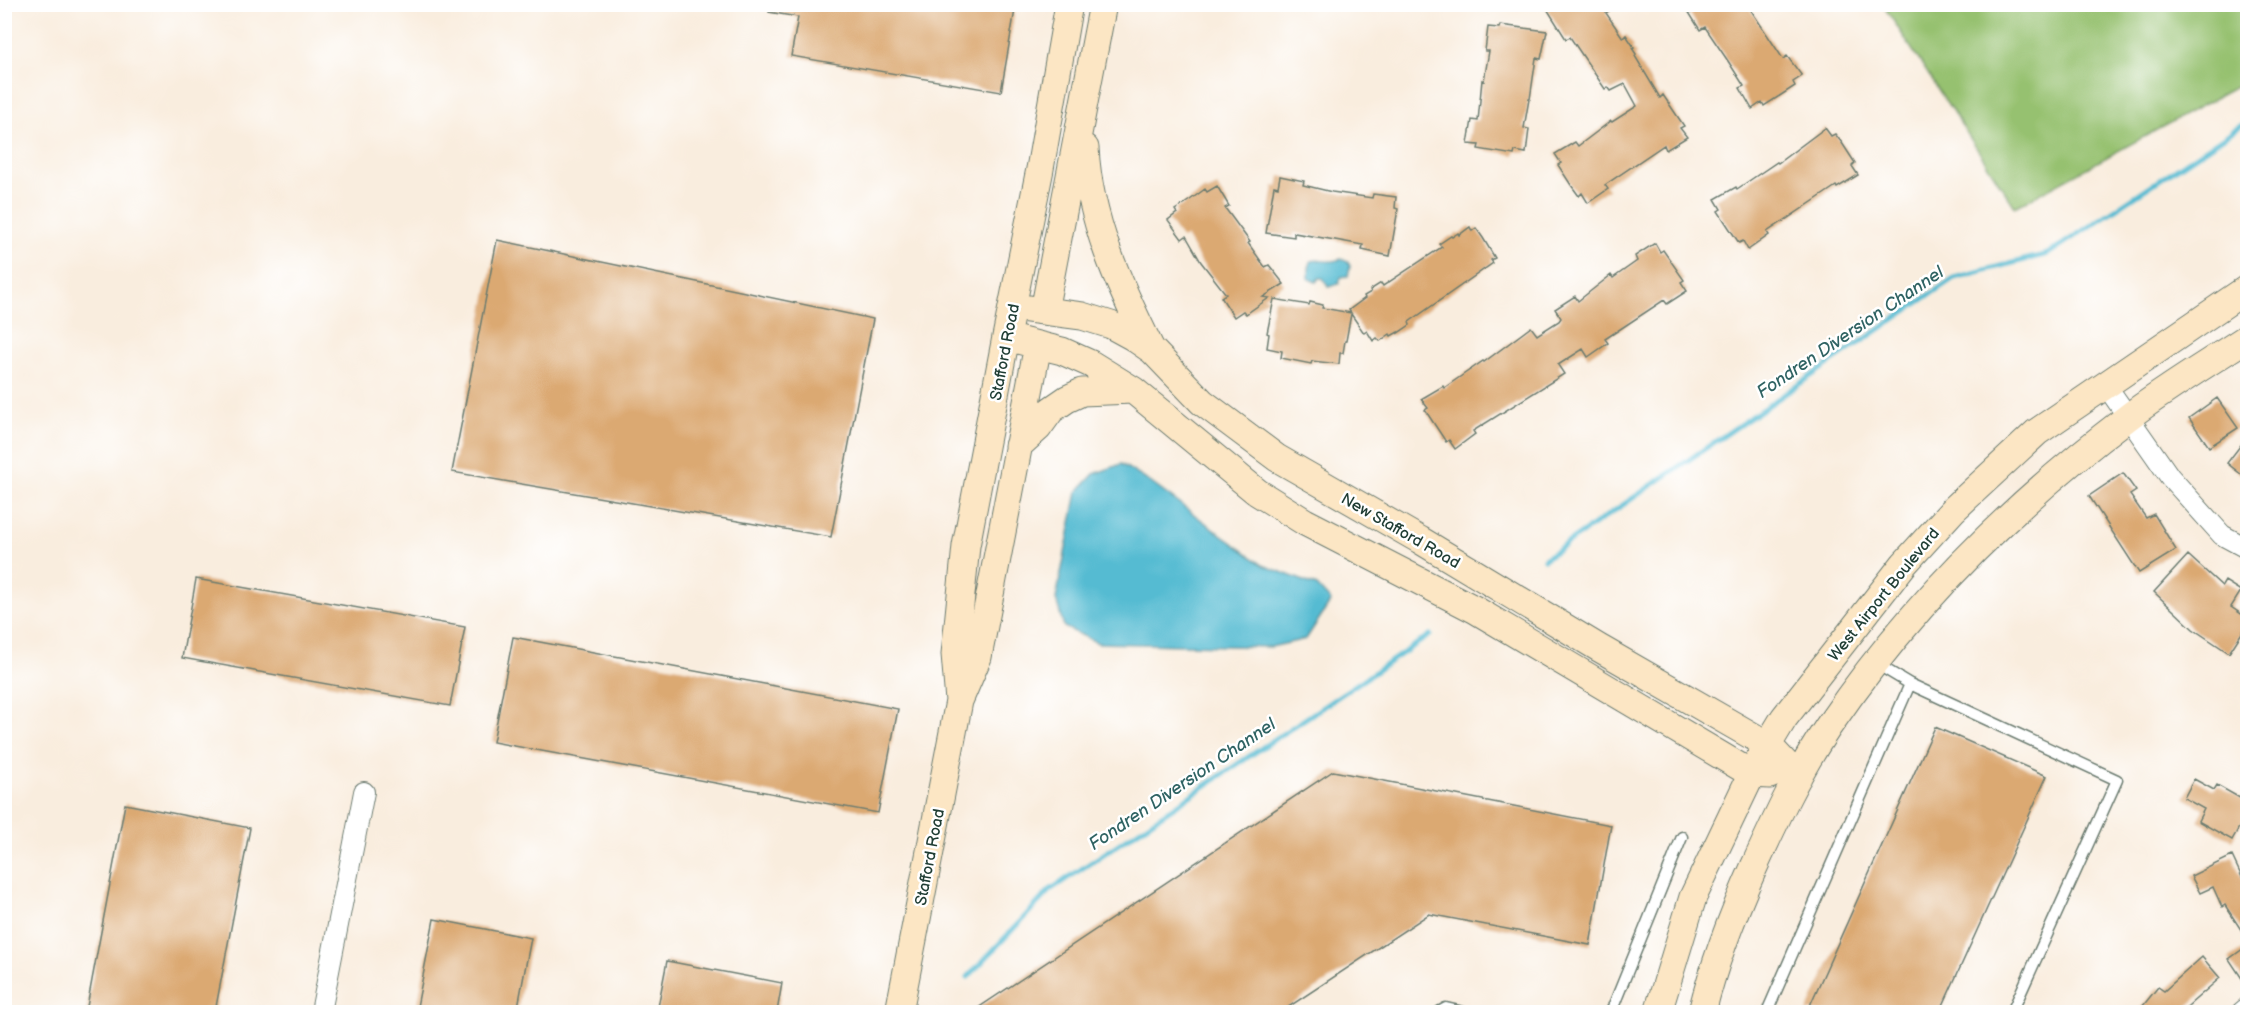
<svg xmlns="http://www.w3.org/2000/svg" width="2252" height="1017" font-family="'Balsamiq Sans',sans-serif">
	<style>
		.green { fill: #96c16f; stroke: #5a7f52; stroke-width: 1.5 }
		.water { fill: #54bbd2; stroke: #3a7c83; stroke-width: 1.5 }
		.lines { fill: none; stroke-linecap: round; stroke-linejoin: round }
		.stream { stroke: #54bbd2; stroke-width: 5 }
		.building { fill: #dba972 }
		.service-casing { stroke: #6b7b70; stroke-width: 13 }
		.minor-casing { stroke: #6b7b70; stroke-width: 22 }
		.secondary-casing { stroke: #6b7b70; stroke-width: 29 }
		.service { stroke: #fff; stroke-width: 10 }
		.minor { stroke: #fff; stroke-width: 20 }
		.secondary { stroke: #fce6c4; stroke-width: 27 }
		.labels { text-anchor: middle; stroke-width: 5; stroke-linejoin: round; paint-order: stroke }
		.street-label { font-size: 16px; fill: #1f3d34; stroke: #fff }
		.water-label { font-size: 18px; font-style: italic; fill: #2f6363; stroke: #fff }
	</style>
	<rect width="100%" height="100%" fill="#fff"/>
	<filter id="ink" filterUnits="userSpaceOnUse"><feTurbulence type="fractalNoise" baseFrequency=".0167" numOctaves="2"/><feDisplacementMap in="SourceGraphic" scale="12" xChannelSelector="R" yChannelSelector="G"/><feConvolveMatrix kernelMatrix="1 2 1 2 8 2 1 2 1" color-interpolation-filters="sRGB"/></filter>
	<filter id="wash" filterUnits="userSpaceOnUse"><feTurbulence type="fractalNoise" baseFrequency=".008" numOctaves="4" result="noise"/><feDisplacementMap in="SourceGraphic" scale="24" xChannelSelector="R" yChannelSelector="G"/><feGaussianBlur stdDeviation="1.35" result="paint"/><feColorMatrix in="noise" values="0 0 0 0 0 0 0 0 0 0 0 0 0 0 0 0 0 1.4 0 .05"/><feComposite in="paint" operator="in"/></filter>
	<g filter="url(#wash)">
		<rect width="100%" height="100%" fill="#f9edde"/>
		<path class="green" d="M1883 5H2247V81L2015 207Z"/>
		<path class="water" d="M1341 259 1348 262 1350 266 1348 276 1341 277 1339 284 1328 287 1323 278H1319L1316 282 1309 279V268L1311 261C1324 258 1326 265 1341 259Z
			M1121 464 1150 482 1263 565 1317 586 1331 601 1306 639 1271 647 1098 643 1064 627 1056 599 1077 492 1094 474Z"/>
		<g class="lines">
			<path class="stream" d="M1544 559 1954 278 2048 254 2248 121
				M968 977 1050 890 1430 635"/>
		</g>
		<g id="blocks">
			<path class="building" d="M769 4H1016L1001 92 791 56 798 17 769 12Z
				M1544 4H1619L1606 13 1623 38 1626 35 1634 47 1632 48 1636 54 1635 56 1660 98 1663 95 1684 126 1680 128 1687 137 1666 150 1664 145 1605 185 1608 189 1588 203 1582 193 1579 196 1571 185 1558 165 1561 163 1555 154 1575 142 1578 146 1611 121 1612 122 1637 106 1625 84 1611 91 1608 87 1605 89 1570 37 1566 39Z
				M1698 4H1747L1783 59 1787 56 1802 76 1793 82 1795 86 1764 106 1762 102 1752 109 1740 88 1744 86 1728 61 1705 27 1700 30 1688 11Z
				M1500 25 1547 31 1541 59 1536 58 1530 99H1529L1524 128 1529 129 1526 153 1515 151 1514 155 1478 149 1479 145 1468 144 1472 120 1478 121 1482 80 1484 81 1489 51H1485L1488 27 1499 28Z
				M1825 128 1831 136 1835 134 1842 143 1855 163 1852 166 1858 175 1837 188 1836 186 1767 232 1769 235 1748 250 1743 241 1739 243 1718 211 1721 209 1715 199 1736 187 1737 189 1777 162 1778 163Z
				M1280 176 1304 181 1303 185 1332 192 1372 198 1373 194 1396 197 1395 208 1398 209 1390 256 1362 250 1363 245 1335 240 1294 233V237L1266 233 1274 186 1278 187Z
				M1217 186 1229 206 1225 208 1250 242 1248 243 1265 267 1269 265 1284 284 1263 297 1269 298 1246 314 1243 311 1234 317 1221 297 1226 294 1201 262 1186 236 1182 239 1168 220 1177 213 1175 210 1190 200 1205 189 1207 192Z
				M1470 227 1472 231 1476 228 1483 238 1495 258 1491 260 1493 263 1409 322 1410 325 1398 333V332L1391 336 1390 334 1380 341 1377 338 1373 341 1367 331 1364 333 1351 314 1346 341H1345L1343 353H1340L1339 364 1312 361 1311 364 1281 358 1282 351 1267 348 1269 334 1267 333 1274 299 1309 305 1310 302 1323 305 1322 308 1351 313 1349 310 1365 298 1364 296 1371 292 1370 290 1381 283 1383 286 1442 247 1439 244 1451 236 1452 237 1458 233 1459 235Z
				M497 240 873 319 831 537 452 472Z
				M1655 243 1660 252 1663 250 1684 280 1681 282 1687 291 1667 304 1664 300 1605 339 1608 343 1588 357 1583 349 1569 358 1558 365 1564 374 1473 431 1475 434 1455 449 1449 440 1446 442 1425 410 1428 408 1421 399 1443 386 1444 388 1483 361 1484 362 1531 327 1537 335 1559 321 1561 318 1555 309 1575 296 1578 301 1611 275 1613 278 1637 261 1635 256Z
				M2217 398 2238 428 2209 447 2189 418Z
				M2247 437V479L2227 463Z
				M2123 473 2136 491 2130 495 2146 518 2154 514 2176 550 2139 573 2089 496Z
				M2188 555 2222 586 2225 581 2241 591 2231 607 2247 618V625L2229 653 2193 629 2154 592Z
				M196 579 465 627 450 706 182 658Z
				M513 637 898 709 878 813 493 742Z
				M1935 727 2047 776 1940 1012H1807Z
				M1333 771 1611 825 1590 945 1429 914 1281 1012H972Z
				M2194 779 2214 790 2217 785 2247 802V813L2232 840 2198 821 2204 809 2184 798Z
				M125 804 250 828 215 1012H86Z
				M2232 856 2247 888V939L2225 905 2222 907 2213 887 2200 893 2191 876Z
				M434 919 531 938 517 1012H416Z
				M2247 946V986L2229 959Z
				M2202 957 2220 978 2181 1012H2138L2158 987 2164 991Z
				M667 961 782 983 777 1012H657Z"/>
		</g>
	</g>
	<g filter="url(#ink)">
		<use href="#blocks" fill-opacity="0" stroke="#6b7b70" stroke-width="1.5"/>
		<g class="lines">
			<defs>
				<path id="service" d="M1875 663 1910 684
					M1439 1012 1446 1008 1463 1012
					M1611 1012 1682 837
					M1767 1012 1910 684 2117 780 2012 1012"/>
				<path id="minor" d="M2105 384 2170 477 2222 535 2248 549
					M321 1012 364 792
					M2242 1012 2248 1007"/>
				<path id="secondary" d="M1085 148C1089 220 1119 285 1151 349
					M1013 307 1082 316 1111 325 1133 337 1152 350 1202 402 1277 458 1420 540 1599 648 1768 745 1798 777
					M1044 311 1103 4
					M1006 337 1062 351 1091 364 1133 390 1257 492 1305 522 1474 609 1752 774 1770 775
					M1018 446 1038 428 1051 410 1067 399 1082 392 1133 390
					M959 701 955 654 966 546 1006 337 1040 169 1069 4
					M899 1012 959 701 978 657 1038 345
					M1658 1012 1693 897 1757 763 1784 718 1904 564 1954 509 2037 432 2248 288
					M1702 1012C1714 963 1733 914 1754 867 1776 819 1798 771 1828 727 1909 608 2012 505 2127 418 2165 389 2207 364 2248 337"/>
			</defs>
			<use href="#service" class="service-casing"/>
			<use href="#minor" class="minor-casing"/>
			<use href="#secondary" class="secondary-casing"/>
			<use href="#service" class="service"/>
			<use href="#minor" class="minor"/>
			<use href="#secondary" class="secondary"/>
		</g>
	</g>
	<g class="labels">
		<g class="street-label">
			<text transform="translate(1004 352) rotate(-79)" y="6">Stafford Road</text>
			<text transform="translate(1401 530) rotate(30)" y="6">New Stafford Road</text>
			<text transform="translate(1883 594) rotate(-51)" y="6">West Airport Boulevard</text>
			<text transform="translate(929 857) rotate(-79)" y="6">Stafford Road</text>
		</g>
		<g class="water-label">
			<text transform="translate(1850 332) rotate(-34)" y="6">Fondren Diversion Channel</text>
			<text transform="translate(1182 784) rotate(-34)" y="6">Fondren Diversion Channel</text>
		</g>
	</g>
	<rect width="2252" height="1017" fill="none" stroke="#fff" stroke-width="24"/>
</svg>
